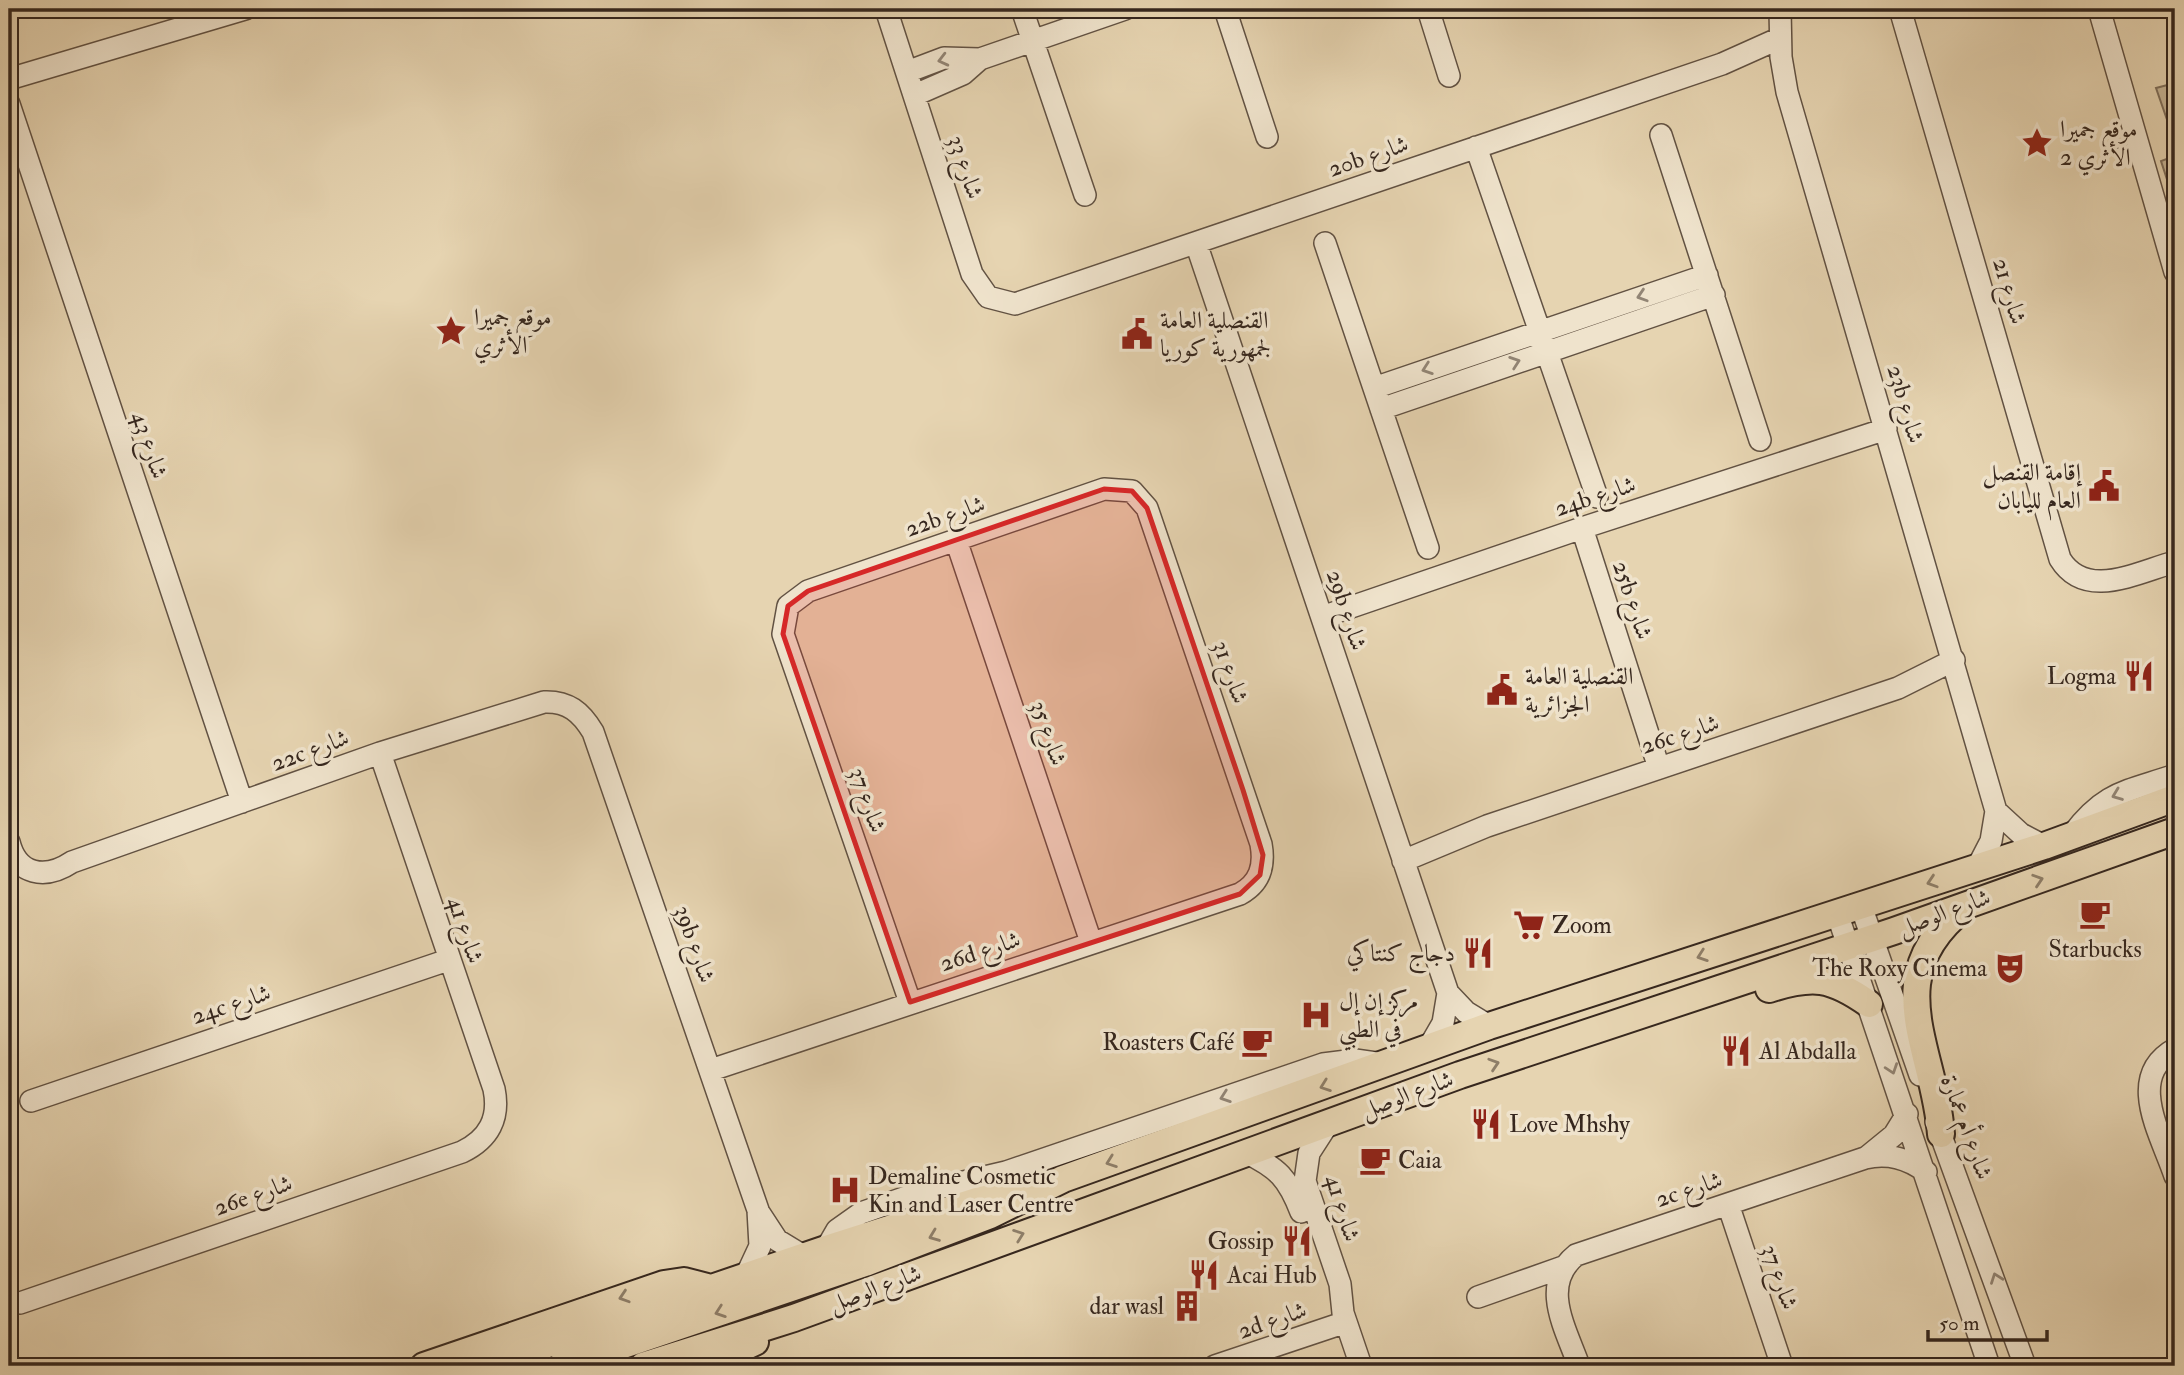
<svg xmlns="http://www.w3.org/2000/svg" width="2184" height="1375" font-family="'IM FELL Double Pica',Amiri,serif">
	<style>
		.green { fill: #c8b798; stroke: #7f6f5b; stroke-width: 2 }
		.lines { fill: none; stroke-linecap: round; stroke-linejoin: round }
		.minor-casing { stroke: #625243; stroke-width: 24 }
		.major-casing { stroke: #36271e; stroke-width: 30 }
		.minor { stroke: #efe3cc; stroke-width: 21 }
		.major { stroke: #e6d4b1; stroke-width: 26 }
		.oneway { stroke: #928575 }
		.oneway2 { stroke: #8e7e68 }
		.marked { fill: #d62828; fill-opacity: 0.2; stroke: #d62828; stroke-width: 5; stroke-linejoin: round }
		.labels { text-anchor: middle; stroke-width: 7; stroke-linejoin: round; paint-order: stroke }
		.poi-label { font-size: 24px; fill: #36271e; stroke: #efe3cc; text-anchor: start }
		.street-label { font-size: 24px; fill: #36271e; stroke: #efe3cc }
	</style>
	<rect width="100%" height="100%" fill="#e6d4b1"/>
	<filter id="stains"><feTurbulence type="fractalNoise" baseFrequency=".00286" numOctaves="4"/><feColorMatrix values="0 0 0 0 .2 0 0 0 0 .09 0 0 0 0 .02 0 0 0 .5 -.17"/></filter>
	<radialGradient id="worn" r=".72"><stop offset=".6" stop-color="#630" stop-opacity="0"/><stop offset="1" stop-color="#630" stop-opacity=".3"/></radialGradient>
	<path class="green" d="M2175 83V133L2172 134 2156 88Z
		M2175 156V204L2161 161Z"/>
	<g class="lines">
		<defs>
			<path id="minor" d="M886 9 972 274 988 297 1015 304 1722 64 1780 38
				M1022 9 1085 195
				M1225 9 1267 137
				M1428 9 1449 76
				M1780 9 1781 57 1787 92 1996 811 1991 841 1977 868
				M1900 9 2060 559C2086 601 2137 572 2175 562
				M2099 9 2175 272
				M907 72 944 58 980 59
				M9 79 245 9
				M915 95 963 74 980 59 1125 9
				M9 104 242 802
				M1661 135 1760 440
				M1476 147 1597 497
				M1196 243 1448 993 1466 1012 1489 1026
				M1325 243 1428 548
				M1374 388 1707 275
				M1381 409 1714 295
				M1582 528 1659 768
				M956 540 1091 942
				M1322 617 1582 528 1886 429
				M1996 811 2021 834 2044 846
				M2072 835C2105 791 2126 792 2175 775
				M9 842C17 875 45 880 72 862L380 753 544 702C568 701 581 712 593 732L758 1210 760 1246 746 1276
				M1403 861 1487 826 1898 688 1954 660
				M1861 906 1920 1075
				M1837 913 1989 1366
				M1428 1049 1443 1023 1448 993
				M2175 1049C2125 1077 2161 1134 2175 1176
				M711 1070 1240 894C1260 883 1265 866 1261 844L1147 508 1132 491 1104 489 808 591 788 606 783 634 910 1002
				M31 1101 448 960
				M1329 1122 1309 1153 1305 1181 1340 1284 1343 1313 1361 1366
				M1936 1122 2025 1366
				M1245 1152C1278 1168 1288 1178 1301 1212
				M1867 1157 1894 1135 1907 1114
				M1728 1204 1782 1366
				M760 1214 777 1240 805 1257
				M826 1249 837 1230 861 1213 921 1192 1006 1172 1323 1064 1355 1060 1383 1064
				M1478 1297 1563 1267
				M20 1303 462 1152C489 1139 500 1118 494 1089L380 753
				M1215 1366 1346 1322
				M1579 1366C1566 1329 1539 1285 1576 1255L1865 1158C1888 1153 1907 1158 1926 1172"/>
			<path id="major" d="M1769 989C1813 975 1831 977 1869 1004
				M1941 1134C1935 1048 1876 977 1965 907
				M424 1366 664 1284 684 1281 711 1288
				M483 1366 826 1249 1027 1185
				M561 1366 865 1263 990 1215 1063 1179 1489 1026 2044 846 2175 798
				M643 1366 794 1318 1460 1075 1894 931 2175 831
				M703 1366 755 1342"/>
		</defs>
		<use href="#minor" class="minor-casing"/>
		<use href="#major" class="major-casing"/>
		<use href="#minor" class="minor"/>
		<use href="#major" class="major"/>
	</g>
	<defs><path id="oneway-chevron" d="M-2-3.5L2.5 0L-2 3.5" fill="none" stroke-width="1.6" stroke-linecap="round" stroke-linejoin="round" transform="scale(1.75)"/></defs>
	<g class="oneway">
		<use href="#oneway-chevron" transform="translate(943 60) rotate(166)"/>
		<use href="#oneway-chevron" transform="translate(1642 296) rotate(162)"/>
		<use href="#oneway-chevron" transform="translate(1515 362) rotate(-19)"/>
		<use href="#oneway-chevron" transform="translate(1427 369) rotate(161)"/>
		<use href="#oneway-chevron" transform="translate(2117 795) rotate(159)"/>
		<use href="#oneway-chevron" transform="translate(1892 1069) rotate(71)"/>
		<use href="#oneway-chevron" transform="translate(1225 1097) rotate(161)"/>
		<use href="#oneway-chevron" transform="translate(1996 1278) rotate(-110)"/>
	</g>
	<g class="oneway2">
		<use href="#oneway-chevron" transform="translate(2038 880) rotate(-18)"/>
		<use href="#oneway-chevron" transform="translate(1932 882) rotate(162)"/>
		<use href="#oneway-chevron" transform="translate(1702 956) rotate(161)"/>
		<use href="#oneway-chevron" transform="translate(1494 1064) rotate(-18)"/>
		<use href="#oneway-chevron" transform="translate(1325 1086) rotate(160)"/>
		<use href="#oneway-chevron" transform="translate(1111 1162) rotate(160)"/>
		<use href="#oneway-chevron" transform="translate(1019 1235) rotate(-20)"/>
		<use href="#oneway-chevron" transform="translate(934 1236) rotate(159)"/>
		<use href="#oneway-chevron" transform="translate(624 1297) rotate(162)"/>
		<use href="#oneway-chevron" transform="translate(720 1312) rotate(161)"/>
	</g>
	<path class="marked" d="M1104 489 1132 491 1147 508 1243 790 1263 855 1260 875 1240 894 910 1002 783 634 788 606 808 591Z"/>
	<defs>
		<symbol id="sight-bare" viewBox="-9 -9 18 18"><path d="M0-6L1.8-2.2L6-1.7L2.9 1.2L3.7 5.4L0 3.3L-3.7 5.4L-2.9 1.2L-6-1.7L-1.8-2.2Z" fill="#8f2418" stroke="#efe3cc" stroke-width="2.5" paint-order="stroke"/></symbol>
		<symbol id="civic-bare" viewBox="-9 -9 18 18"><path d="M-.6-6.5H3V-4.5H.6V-3L4-1V1h2V6H-6V1h2V-1L-.6-3ZM-1.2 2.5V6h2.4V2.5Z" fill="#8f2418" stroke="#efe3cc" stroke-width="2.5" paint-order="stroke"/></symbol>
		<symbol id="restaurant-bare" viewBox="-9 -9 18 18"><path d="M-5-6h1v4h1v-4h1v4h1v-4h1v5L-1.5 .5V6h-2V.5L-5-1ZM5-6V6H3V1.5H1.5Q1.5-4 5-6Z" fill="#8f2418" stroke="#efe3cc" stroke-width="2.5" paint-order="stroke"/></symbol>
		<symbol id="cafe-bare" viewBox="-9 -9 18 18"><path d="M-5.5-4.5H6V0H3Q3 3.5 0 3.5H-2.5Q-5.5 3.5-5.5 0ZM3-3.2v2h1.7v-2ZM-6 4.5H4V6H-6Z" fill="#8f2418" stroke="#efe3cc" stroke-width="2.5" paint-order="stroke"/></symbol>
		<symbol id="supermarket-bare" viewBox="-9 -9 18 18"><path d="M-6-5.5h2.5l.6 2H6L4.5 2H-2.5L-4.4-4H-6ZM-1.5 3.2a1.3 1.3 0 1 0 .1 0ZM3 3.2a1.3 1.3 0 1 0 .1 0Z" fill="#8f2418" stroke="#efe3cc" stroke-width="2.5" paint-order="stroke"/></symbol>
		<symbol id="theatre-bare" viewBox="-9 -9 18 18"><path d="M-5-5.5Q0-4 5-5.5V0Q5 5 0 6Q-5 5-5 0ZM-3.3-2.5H-1v1.5H-3.3ZM1-2.5H3.3v1.5H1ZM-2.8 1Q0 5.5 2.8 1Z" fill="#8f2418" stroke="#efe3cc" stroke-width="2.5" paint-order="stroke"/></symbol>
		<symbol id="hospital-bare" viewBox="-9 -9 18 18"><path d="M-5-5h3v3.5h4V-5h3V5h-3V1.5h-4V5h-3Z" fill="#8f2418" stroke="#efe3cc" stroke-width="2.5" paint-order="stroke"/></symbol>
		<symbol id="building-bare" viewBox="-9 -9 18 18"><path d="M-4-6H4V6H1V3H-1V6H-4ZM-2.5-4.3h1.7v1.8h-1.7ZM.8-4.3h1.7v1.8H.8ZM-2.5-1h1.7V.8h-1.7ZM.8-1h1.7V.8H.8Z" fill="#8f2418" stroke="#efe3cc" stroke-width="2.5" paint-order="stroke"/></symbol>
	</defs>
	<g fill-rule="evenodd">
		<use href="#sight-bare" x="2015" y="121" width="44" height="44"/>
		<use href="#sight-bare" x="429" y="309" width="44" height="44"/>
		<use href="#civic-bare" x="1115" y="312" width="44" height="44"/>
		<use href="#civic-bare" x="2082" y="464" width="44" height="44"/>
		<use href="#restaurant-bare" x="2117" y="654" width="44" height="44"/>
		<use href="#civic-bare" x="1480" y="668" width="44" height="44"/>
		<use href="#cafe-bare" x="2073" y="892" width="44" height="44"/>
		<use href="#supermarket-bare" x="1507" y="903" width="44" height="44"/>
		<use href="#restaurant-bare" x="1456" y="931" width="44" height="44"/>
		<use href="#theatre-bare" x="1988" y="946" width="44" height="44"/>
		<use href="#hospital-bare" x="1294" y="993" width="44" height="44"/>
		<use href="#cafe-bare" x="1235" y="1020" width="44" height="44"/>
		<use href="#restaurant-bare" x="1714" y="1029" width="44" height="44"/>
		<use href="#restaurant-bare" x="1464" y="1102" width="44" height="44"/>
		<use href="#cafe-bare" x="1353" y="1138" width="44" height="44"/>
		<use href="#hospital-bare" x="823" y="1168" width="44" height="44"/>
		<use href="#restaurant-bare" x="1275" y="1219" width="44" height="44"/>
		<use href="#restaurant-bare" x="1182" y="1253" width="44" height="44"/>
		<use href="#building-bare" x="1165" y="1284" width="44" height="44"/>
	</g>
	<g class="labels">
		<g class="poi-label">
			<text x="2060" y="137">موقع جميرا<tspan x="2060" dy="28">2 الأثري</tspan></text>
			<text x="474" y="325">موقع جميرا<tspan x="474" dy="28">الأثري</tspan></text>
			<text x="1160" y="328">القنصلية العامة<tspan x="1160" dy="28">لجمهورية كوريا</tspan></text>
			<text x="2081" y="480" text-anchor="end">إقامة القنصل<tspan x="2081" dy="28">العام لليابان</tspan></text>
			<text x="1525" y="684">القنصلية العامة<tspan x="1525" dy="28">الجزائرية</tspan></text>
			<text x="2116" y="684" text-anchor="end">Logma</text>
			<text x="1552" y="933">Zoom</text>
			<text x="2095" y="957" text-anchor="middle">Starbucks</text>
			<text x="1455" y="961" text-anchor="end">دجاج كنتاكي</text>
			<text x="1987" y="976" text-anchor="end">The Roxy Cinema</text>
			<text x="1339" y="1009">مركز إن إل<tspan x="1339" dy="28">في الطبي</tspan></text>
			<text x="1234" y="1050" text-anchor="end">Roasters Café</text>
			<text x="1759" y="1059">Al Abdalla</text>
			<text x="1509" y="1132">Love Mhshy</text>
			<text x="1398" y="1168">Caia</text>
			<text x="868" y="1184">Demaline Cosmetic<tspan x="868" dy="28">Kin and Laser Centre</tspan></text>
			<text x="1274" y="1249" text-anchor="end">Gossip</text>
			<text x="1227" y="1283">Acai Hub</text>
			<text x="1164" y="1314" text-anchor="end">dar wasl</text>
		</g>
		<g class="street-label">
			<text transform="translate(1368 156) rotate(-19)" y="8">20b شارع</text>
			<text transform="translate(966 167) rotate(72)" y="8">شارع 33</text>
			<text transform="translate(2010 291) rotate(74)" y="8">شارع 21</text>
			<text transform="translate(1906 404) rotate(74)" y="8">23b شارع</text>
			<text transform="translate(150 445) rotate(72)" y="8">شارع 43</text>
			<text transform="translate(1595 496) rotate(-18)" y="8">24b شارع</text>
			<text transform="translate(945 516) rotate(-19)" y="8">22b شارع</text>
			<text transform="translate(1633 600) rotate(72)" y="8">25b شارع</text>
			<text transform="translate(1347 610) rotate(72)" y="8">29b شارع</text>
			<text transform="translate(1231 672) rotate(71)" y="8">شارع 31</text>
			<text transform="translate(1049 733) rotate(71)" y="8">شارع 35</text>
			<text transform="translate(1680 734) rotate(-18)" y="8">26c شارع</text>
			<text transform="translate(310 750) rotate(-20)" y="8">22c شارع</text>
			<text transform="translate(868 800) rotate(71)" y="8">شارع 37</text>
			<text transform="translate(1944 912) rotate(-20)" y="8">شارع الوصل</text>
			<text transform="translate(466 930) rotate(72)" y="8">شارع 41</text>
			<text transform="translate(695 944) rotate(71)" y="8">39b شارع</text>
			<text transform="translate(980 951) rotate(-18)" y="8">26d شارع</text>
			<text transform="translate(231 1004) rotate(-18)" y="8">24c شارع</text>
			<text transform="translate(1407 1094) rotate(-20)" y="8">شارع الوصل</text>
			<text transform="translate(1967 1127) rotate(70)" y="8">شارع أم عمارة</text>
			<text transform="translate(1689 1189) rotate(-18)" y="8">2c شارع</text>
			<text transform="translate(253 1195) rotate(-19)" y="8">26e شارع</text>
			<text transform="translate(1343 1208) rotate(73)" y="8">شارع 41</text>
			<text transform="translate(1780 1277) rotate(71)" y="8">شارع 37</text>
			<text transform="translate(875 1288) rotate(-20)" y="8">شارع الوصل</text>
			<text transform="translate(1272 1320) rotate(-19)" y="8">2d شارع</text>
		</g>
	</g>
	<rect width="2184" height="1375" fill="none" stroke="#e6d4b1" stroke-width="35"/>
	<rect x="10" y="10" width="2163" height="1354" fill="none" stroke="#36271e" stroke-width="3.5"/>
	<rect x="18" y="18" width="2149" height="1340" fill="none" stroke="#36271e" stroke-width="2"/>
	<path d="M1928 1330v10h119v-10" fill="none" stroke="#36271e" stroke-width="3.5"/>
	<text x="1939" y="1330" font-size="21" fill="#36271e" stroke="#efe3cc" stroke-width="5" paint-order="stroke">50 m</text>
	<rect width="100%" height="100%" filter="url(#stains)"/>
	<rect width="100%" height="100%" fill="url(#worn)"/>
</svg>
